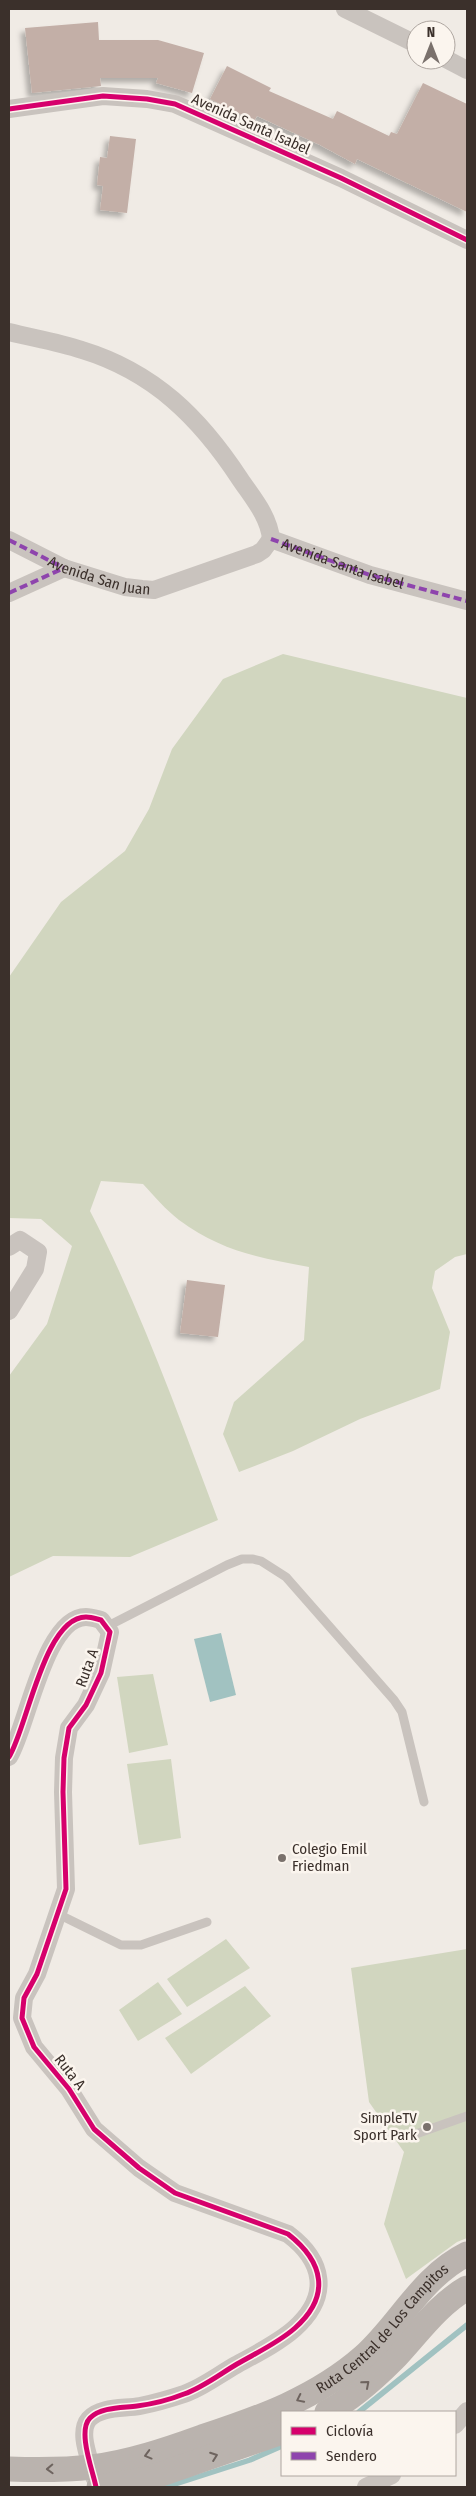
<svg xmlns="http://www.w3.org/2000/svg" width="476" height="2496" font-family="'Fira Sans Condensed',sans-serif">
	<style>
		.green { fill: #d1d6bf }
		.water { fill: #a1c2c1 }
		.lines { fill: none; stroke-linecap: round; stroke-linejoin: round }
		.stream { stroke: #a1c2c1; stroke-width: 5.5 }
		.building { fill: #c3afa7; filter: url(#shadow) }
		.service { stroke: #c9c3be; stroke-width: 9 }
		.minor { stroke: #c9c3be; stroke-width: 18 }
		.secondary { stroke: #bab3ae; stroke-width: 25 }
		.quiet { stroke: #8e44ad; stroke-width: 4; stroke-dasharray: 8 4; stroke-linecap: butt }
		.cycleway-casing { stroke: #fbf5ee; stroke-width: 8 }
		.cycleway { stroke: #d6006c; stroke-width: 5 }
		.oneway { stroke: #6e645f }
		.poi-dot { fill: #7a716c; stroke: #fbf5ee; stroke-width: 2 }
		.labels { text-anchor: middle; stroke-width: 5; stroke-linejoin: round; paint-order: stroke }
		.street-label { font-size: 15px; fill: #3b302b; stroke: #fbf5ee }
		.poi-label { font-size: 15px; fill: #3b302b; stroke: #fbf5ee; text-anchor: start }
	</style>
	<defs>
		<filter id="shadow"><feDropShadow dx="-4.5" dy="4.5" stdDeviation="2.5" flood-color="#0004"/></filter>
	</defs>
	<rect width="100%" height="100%" fill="#f0ebe5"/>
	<path class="green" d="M283 654 467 698V1254L455 1257 435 1271 432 1288 450 1332 440 1389 360 1419 293 1451 239 1472 223 1434 234 1402 304 1340 309 1267C259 1258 221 1251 179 1220 166 1210 154 1196 143 1184L101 1181 90 1211C141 1310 179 1416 218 1520L130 1557 53 1556 9 1577V1376L47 1324 72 1246 41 1219 9 1218V977L61 902 125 851 149 809 172 749 223 679Z
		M153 1674 168 1745 129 1753 117 1677Z
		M171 1759 181 1838 139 1845 127 1764Z
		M226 1939 250 1968 187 2007 167 1979Z
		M467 1949V2238L457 2242 406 2279 384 2224 404 2152 369 2102 351 1968Z
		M158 1982 182 2014 138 2041 119 2010Z
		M245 1986 271 2016 191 2074 165 2038Z"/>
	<path class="water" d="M221 1633 236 1695 210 1702 194 1639Z"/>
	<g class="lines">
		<path class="stream" d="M359 2412 467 2325
			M166 2487 250 2460 282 2446"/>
	</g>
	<path class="building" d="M98 22 99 40H158L204 53 192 93 156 83 158 78H100L101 86 32 93 25 28Z
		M227 66 271 88 269 91 333 119 337 111 389 136 391 132 397 134 423 83 467 104V212L357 159 355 164 320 145 257 116 254 121 210 99Z
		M110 136 136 139 127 213 100 210 103 186 97 185 100 157 107 158Z
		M187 1280 225 1285 218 1337 180 1333Z"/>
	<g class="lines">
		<path class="service" d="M108 1626 227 1565 242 1559H253L261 1561 286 1577 394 1700 402 1712 424 1802
			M58 1914 121 1945H141L207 1922
			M413 2135 467 2116"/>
		<g class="minor">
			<path d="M345 9 416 44"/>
			<path d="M446 59 467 70"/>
			<path d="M9 109 103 96 147 99 175 104 341 178 467 240"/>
			<path d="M9 332C33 338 58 342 82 350 154 372 200 418 240 479 252 497 269 516 271 539"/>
			<path id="s1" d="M271 539 370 575 467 601"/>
			<path id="s2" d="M9 540 64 568 125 587 142 589 154 590 257 554 263 550 271 539"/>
			<path d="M9 593 64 568"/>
			<path d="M9 1247 20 1240 38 1252 35 1269 9 1311"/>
			<path d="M9 1757C27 1729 44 1617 86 1617 91 1617 97 1619 101 1620L110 1632 101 1673 86 1705 69 1728 64 1758 63 1792 66 1889 37 1974 24 1998 22 2018 34 2047 69 2089 94 2129 139 2168 175 2193 288 2234C324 2261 331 2296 294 2329 278 2343 256 2354 236 2365 220 2374 202 2388 184 2394 169 2399 155 2403 140 2406 124 2409 101 2406 89 2419 77 2433 91 2461 94 2477"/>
			<path d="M455 2425 467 2411"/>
			<path d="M366 2487 392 2475"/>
		</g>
		<g class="secondary">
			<path d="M327 2412C350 2400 374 2379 393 2360 416 2336 437 2305 467 2288"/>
			<path id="s3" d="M9 2469C36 2470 65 2470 92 2467 130 2462 166 2450 202 2437 260 2418 316 2398 363 2357 400 2324 421 2277 467 2254"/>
			<path d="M99 2487 147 2479 282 2432"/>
		</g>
		<path class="quiet" d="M271 539 370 575 467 601
			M9 540 64 568
			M9 593 64 568"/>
		<defs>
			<path id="cycleway" d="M9 109 103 96 147 99 175 104 341 178 467 240
				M9 1757C27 1729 44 1617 86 1617 91 1617 97 1619 101 1620L110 1632 101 1673 86 1705 69 1728 64 1758 63 1792 66 1889 37 1974 24 1998 22 2018 34 2047 69 2089 94 2129 139 2168 175 2193 288 2234C324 2262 331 2296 295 2328 278 2343 256 2353 237 2364 220 2374 202 2388 184 2394 169 2400 152 2404 137 2406 122 2408 101 2407 90 2418 77 2431 93 2471 96 2487"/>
		</defs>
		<use href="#cycleway" class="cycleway-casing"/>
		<use href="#cycleway" class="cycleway"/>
	</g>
	<defs><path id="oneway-chevron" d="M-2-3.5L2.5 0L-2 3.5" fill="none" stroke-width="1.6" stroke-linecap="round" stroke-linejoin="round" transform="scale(1.25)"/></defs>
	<g class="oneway">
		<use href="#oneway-chevron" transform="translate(366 2384) rotate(-41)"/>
		<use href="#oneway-chevron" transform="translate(300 2399) rotate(154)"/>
		<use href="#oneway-chevron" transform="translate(148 2455) rotate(165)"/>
		<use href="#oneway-chevron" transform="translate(214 2456) rotate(-20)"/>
		<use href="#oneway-chevron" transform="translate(50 2469) rotate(178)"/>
	</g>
	<g class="poi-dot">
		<circle cx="282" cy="1858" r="5"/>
		<circle cx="427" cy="2127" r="5"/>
	</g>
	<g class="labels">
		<g class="street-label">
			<text transform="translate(251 124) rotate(24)" y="5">Avenida Santa Isabel</text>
			<text dy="5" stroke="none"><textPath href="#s1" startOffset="76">Avenida Santa Isabel</textPath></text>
			<text dy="5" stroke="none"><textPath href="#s2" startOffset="98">Avenida San Juan</textPath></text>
			<text transform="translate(87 1668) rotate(-70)" y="5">Ruta A</text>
			<text transform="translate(70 2072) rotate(52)" y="5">Ruta A</text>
			<text dy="5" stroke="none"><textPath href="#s3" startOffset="412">Ruta Central de Los Campitos</textPath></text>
		</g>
		<g class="poi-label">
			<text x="292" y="1854">Colegio Emil<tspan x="292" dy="17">Friedman</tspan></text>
			<text x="417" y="2123" text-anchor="end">SimpleTV<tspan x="417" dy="17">Sport Park</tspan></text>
		</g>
	</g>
	<rect width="476" height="2496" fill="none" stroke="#3b302b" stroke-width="20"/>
	<rect x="281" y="2411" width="175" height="65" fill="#fbf5ee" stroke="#aea6a0"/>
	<rect x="291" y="2427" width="25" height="8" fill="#d6006c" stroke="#aea6a0"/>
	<text x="326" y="2436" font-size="15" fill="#3b302b">Ciclovía</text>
	<rect x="291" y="2452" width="25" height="8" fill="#8e44ad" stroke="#aea6a0"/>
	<text x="326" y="2461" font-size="15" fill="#3b302b">Sendero</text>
	<g transform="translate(431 45)"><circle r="24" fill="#fbf5ee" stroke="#aea6a0"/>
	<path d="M0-4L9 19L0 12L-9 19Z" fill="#7a716c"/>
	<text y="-8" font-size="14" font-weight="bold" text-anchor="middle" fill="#3b302b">N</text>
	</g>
</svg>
